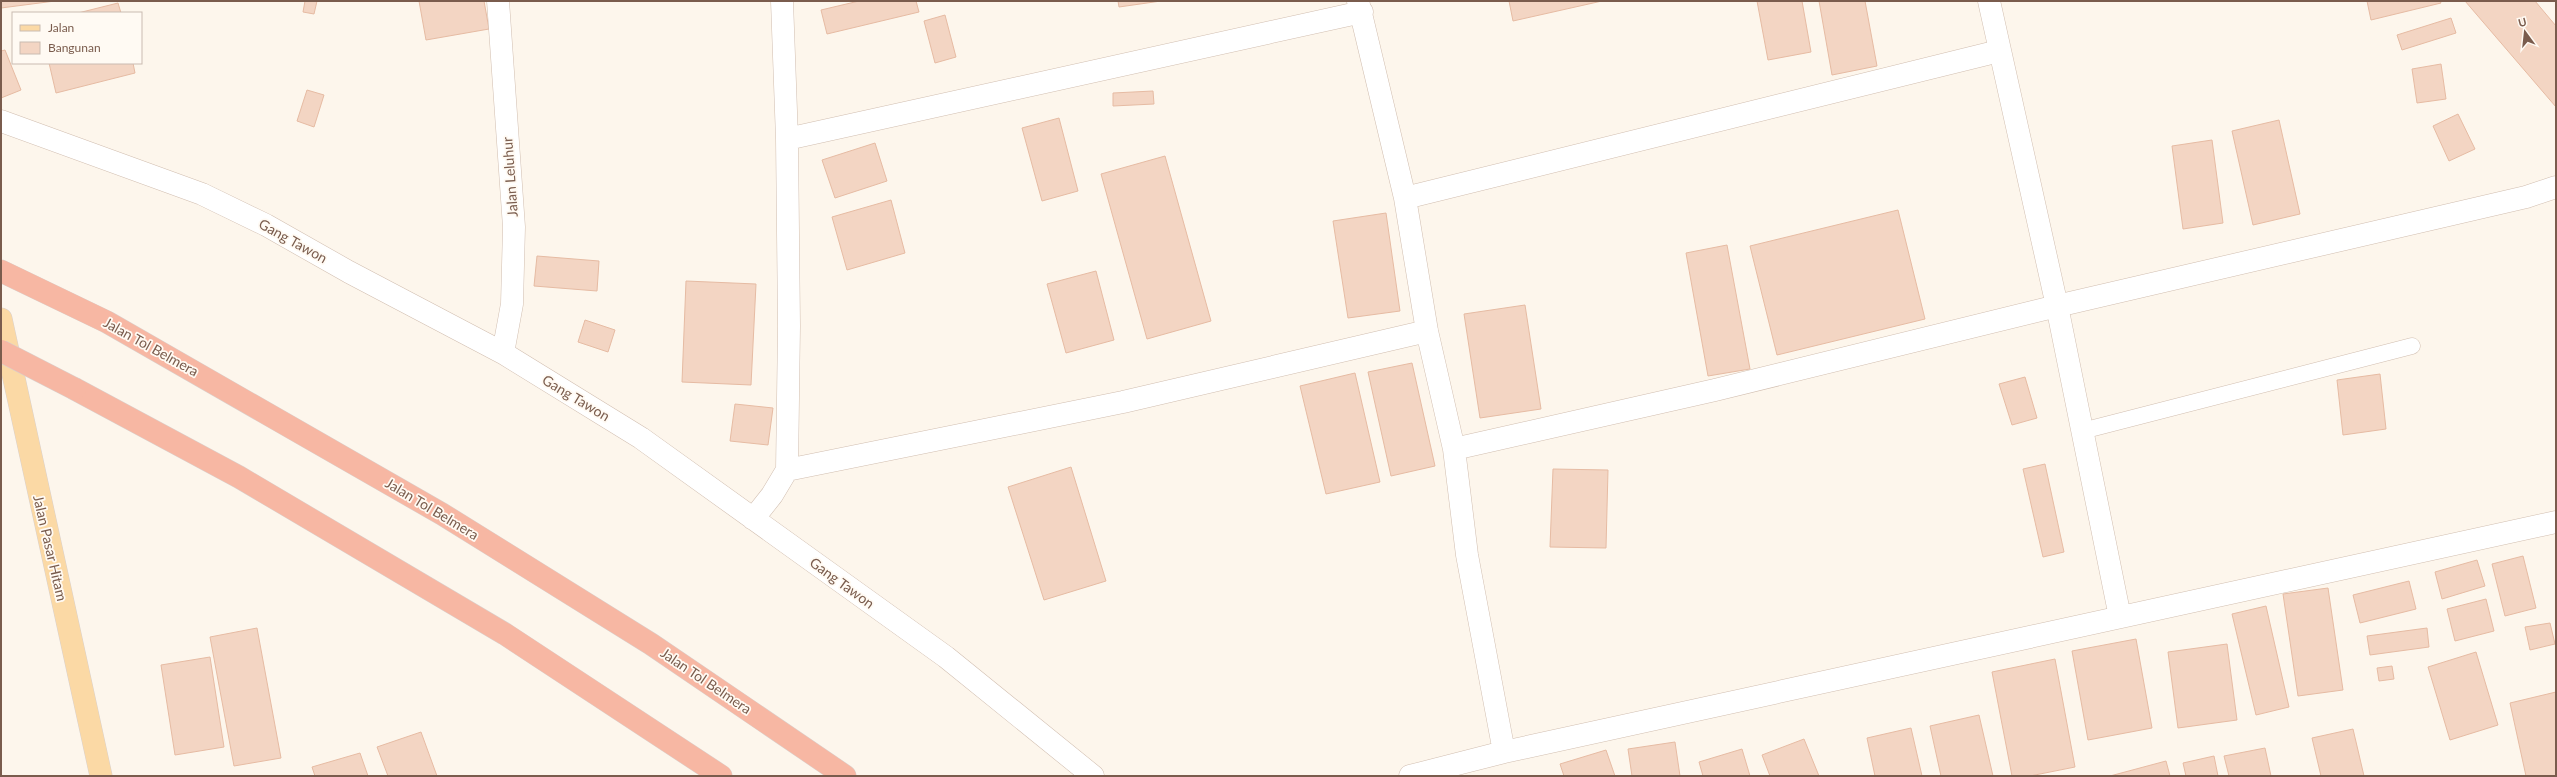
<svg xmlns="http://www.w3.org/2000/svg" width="2557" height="777" font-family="Lato,sans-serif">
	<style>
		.building { fill: #f3d5c3; stroke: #e6bba3 }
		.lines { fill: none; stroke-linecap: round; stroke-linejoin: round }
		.service-casing { stroke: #d1beb0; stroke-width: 17 }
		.minor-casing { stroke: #d1beb0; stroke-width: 23 }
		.primary-casing { stroke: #dad1cd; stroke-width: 23 }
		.motorway-casing { stroke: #dad1cd; stroke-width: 23 }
		.service { stroke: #fff; stroke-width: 16 }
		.minor { stroke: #fff; stroke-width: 22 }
		.primary { stroke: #fbd9a5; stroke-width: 22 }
		.motorway { stroke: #f7b7a3; stroke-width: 22 }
		.motorway-bridge-casing { stroke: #dad1cd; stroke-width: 23; stroke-linecap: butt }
		.motorway-bridge { stroke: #f7b7a3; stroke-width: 22 }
		.labels { text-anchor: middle; stroke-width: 3.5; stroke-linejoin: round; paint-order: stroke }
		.street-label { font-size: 14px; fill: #7a5c4d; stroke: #fffaf3 }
	</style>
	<rect width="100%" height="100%" fill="#fdf6ec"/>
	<path class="building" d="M1 1H55L1 8Z
		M305 1H317L314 14 303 12Z
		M419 1H484L489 29 426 40Z
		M859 1H916L919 12 827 34 821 10Z
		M1118 1H1161L1119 7Z
		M1509 1H1602L1513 21Z
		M1757 1H1802L1811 52 1768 60Z
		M1819 1H1865L1877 66 1832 75Z
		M2367 1H2440L2441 3 2371 20Z
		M2465 1H2535L2556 26V107Z
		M118 3 121 13H78Z
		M945 15 956 57 935 63 924 21Z
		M2451 18 2456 33 2402 50 2397 35Z
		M5 50 21 90 1 98V51Z
		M49 63H133L135 73 56 93Z
		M2441 64 2446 99 2417 103 2412 69Z
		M307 90 324 95 314 127 297 121Z
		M1153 91 1154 104 1113 106V93Z
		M2458 114 2475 149 2449 161 2433 126Z
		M1059 118 1078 191 1042 201 1022 128Z
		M2279 120 2300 214 2253 225 2232 131Z
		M2212 140 2223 223 2183 229 2172 146Z
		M875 143 887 181 835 198 822 160Z
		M1165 156 1211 321 1147 339 1101 174Z
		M891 200 905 253 847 270 832 217Z
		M1898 210 1925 319 1777 355 1750 246Z
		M1386 213 1400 311 1348 318 1333 221Z
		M1727 245 1750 369 1708 376 1686 253Z
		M537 256 599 261 597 291 534 286Z
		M1096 271 1114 340 1066 353 1047 284Z
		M686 281 756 284 751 385 682 382Z
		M1525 305 1541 409 1480 418 1464 314Z
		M585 320 615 330 608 352 578 342Z
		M1412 363 1435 466 1391 476 1368 372Z
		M1355 373 1380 482 1326 494 1300 386Z
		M2380 374 2386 429 2343 435 2337 380Z
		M2025 377 2037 418 2012 425 1999 384Z
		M735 404 773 408 768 445 730 441Z
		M2045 464 2064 552 2043 557 2023 469Z
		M1071 467 1106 581 1044 600 1008 487Z
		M1553 469 1608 470 1606 548 1550 547Z
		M2523 556 2536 608 2505 616 2492 564Z
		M2477 560 2485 586 2442 599 2435 572Z
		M2409 581 2416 609 2360 623 2353 595Z
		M2328 588 2343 690 2298 696 2283 594Z
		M2486 599 2494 631 2455 641 2447 609Z
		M2266 606 2289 707 2256 715 2232 614Z
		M2550 623 2555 644 2530 650 2525 627Z
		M257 628 281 758 234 766 210 637Z
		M2427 628 2429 647 2370 655 2367 636Z
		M2136 639 2152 728 2088 740 2072 651Z
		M2227 644 2237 720 2178 728 2168 652Z
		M2476 652 2498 725 2450 740 2428 667Z
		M210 657 224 747 175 755 161 665Z
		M2055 659 2075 767 2030 776H2012L1992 672Z
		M2392 666 2394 679 2379 681 2377 668Z
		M2556 692V776H2526L2510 703Z
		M1979 715 1993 776H1941L1930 726Z
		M1911 728 1922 776H1875L1867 738Z
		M2353 729 2364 776H2321L2312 738Z
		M421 732 437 776H388L377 747Z
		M1804 739 1819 776H1770L1762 755Z
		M1675 742 1680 776H1632L1628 749Z
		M2265 748 2271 776H2229L2224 756Z
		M1742 749 1750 776H1703L1699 762Z
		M1606 750 1615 776H1564L1560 764Z
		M360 753 368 776H315L312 767Z
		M2214 756 2218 776H2186L2183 763Z
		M2166 761 2170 776H2110Z"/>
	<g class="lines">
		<defs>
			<path id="service" d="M2082 431 2412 346"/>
			<path id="minor" d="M498 1 514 227 512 304 503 353
				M782 1 787 139
				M1358 1 1405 198 1427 331 1454 449 1467 555 1504 752
				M1989 1 2057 306 2120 617
				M1 121 202 194 266 225 349 272 503 353 641 438 946 657 1093 776
				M1405 198 1999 51
				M1454 449 1715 390 2057 306 2526 197 2556 187
				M787 470 789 326 787 139 1362 12
				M753 519 772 495 787 470 1123 402 1427 331
				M1410 776 1504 752 2556 522"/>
			<path id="primary" d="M1 319 101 776"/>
			<path id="motorway" d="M1 271 107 322 442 514 651 644 845 776
				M75 389 239 477 505 634 721 776"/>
		</defs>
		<use href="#service" class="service-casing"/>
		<use href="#minor" class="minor-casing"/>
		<use href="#primary" class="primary-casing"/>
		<use href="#motorway" class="motorway-casing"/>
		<use href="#service" class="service"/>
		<use href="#minor" class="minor"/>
		<use href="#primary" class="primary"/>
		<use href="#motorway" class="motorway"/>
		<defs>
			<path id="motorway-bridge" d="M1 351 75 389"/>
		</defs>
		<use href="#motorway-bridge" class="motorway-bridge-casing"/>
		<use href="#motorway-bridge" class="motorway-bridge"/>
	</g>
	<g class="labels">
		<g class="street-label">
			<text transform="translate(510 177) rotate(-94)" y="5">Jalan Leluhur</text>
			<text transform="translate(293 241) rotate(29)" y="5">Gang Tawon</text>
			<text transform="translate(151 347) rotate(29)" y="5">Jalan Tol Belmera</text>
			<text transform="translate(576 398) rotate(31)" y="5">Gang Tawon</text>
			<text transform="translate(432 509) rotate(31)" y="5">Jalan Tol Belmera</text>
			<text transform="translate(50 548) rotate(77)" y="5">Jalan Pasar Hitam</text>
			<text transform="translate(842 583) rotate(36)" y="5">Gang Tawon</text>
			<text transform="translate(706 681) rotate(34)" y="5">Jalan Tol Belmera</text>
		</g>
	</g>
	<rect width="2557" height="777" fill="none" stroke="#7a5c4d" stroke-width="4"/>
	<rect x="12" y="12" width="130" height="52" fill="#fffaf3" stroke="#cabbb1"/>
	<rect x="20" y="25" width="20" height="6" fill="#fbd9a5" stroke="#cabbb1"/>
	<text x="48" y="32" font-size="12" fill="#7a5c4d">Jalan</text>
	<rect x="20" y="42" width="20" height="12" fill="#f3d5c3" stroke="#cabbb1"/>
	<text x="48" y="52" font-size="12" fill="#7a5c4d">Bangunan</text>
	<g transform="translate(2525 32) rotate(345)" stroke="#fffaf3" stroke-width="3" paint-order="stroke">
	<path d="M0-3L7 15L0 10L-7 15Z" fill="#7a5c4d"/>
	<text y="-6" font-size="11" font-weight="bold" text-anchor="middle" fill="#7a5c4d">U</text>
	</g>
</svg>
